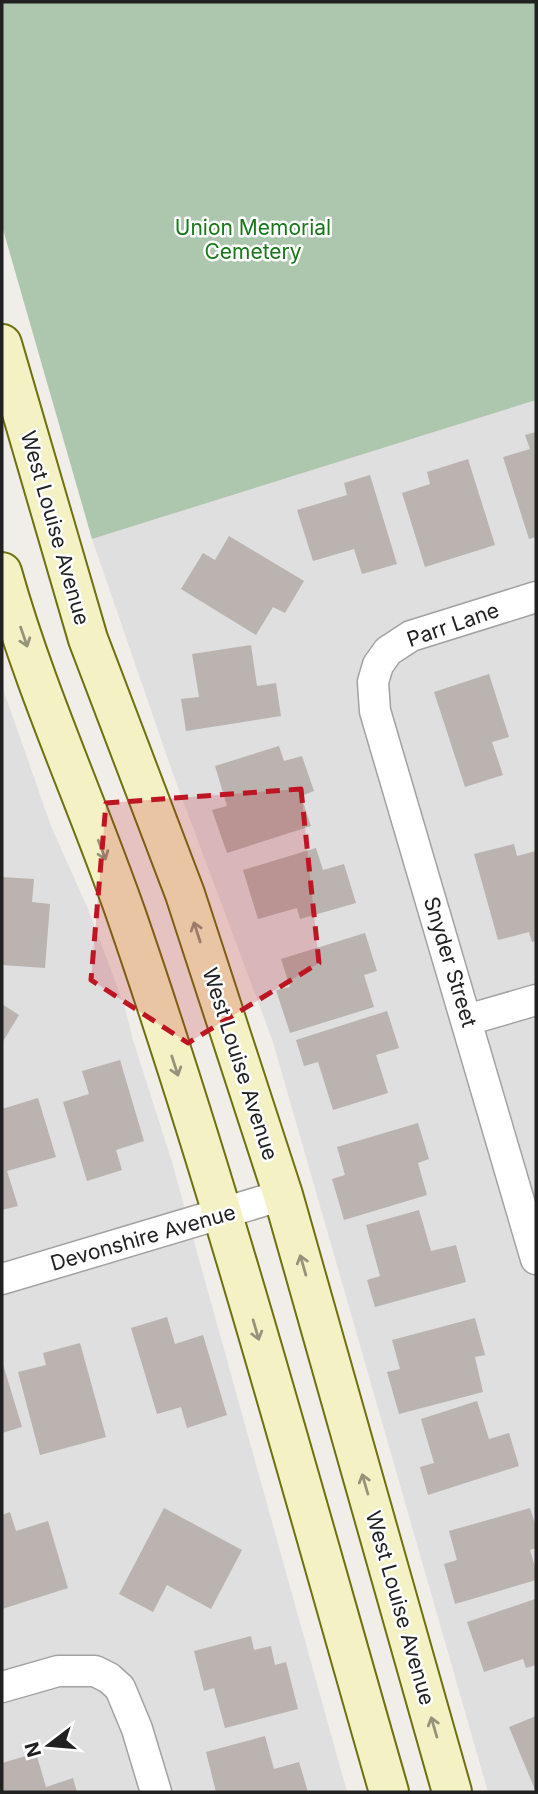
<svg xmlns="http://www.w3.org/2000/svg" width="538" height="1794" font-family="Inter,sans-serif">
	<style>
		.residential { fill: #dfdfdf }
		.cemetery { fill: #adc7ae }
		.building { fill: #bab3af }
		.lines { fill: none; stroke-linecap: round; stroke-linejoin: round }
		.minor-casing { stroke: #a2a2a2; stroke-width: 33 }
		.secondary-casing { stroke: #6e7011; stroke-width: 42 }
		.minor { stroke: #fff; stroke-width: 30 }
		.secondary { stroke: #f4f2c4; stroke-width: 38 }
		.oneway { stroke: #95947b }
		.marked { fill: #be1523; fill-opacity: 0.2; stroke: #be1523; stroke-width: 5; stroke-dasharray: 14 9; stroke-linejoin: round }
		.labels { text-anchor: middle; stroke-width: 5; stroke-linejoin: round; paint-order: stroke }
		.park-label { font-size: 21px; fill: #187718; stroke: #fff }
		.street-label { font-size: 21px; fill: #212121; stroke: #fff }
	</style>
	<rect width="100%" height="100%" fill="#f1eee9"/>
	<path class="residential" d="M536 400V1792H488L273 1042 172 771 92 539Z
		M2 686 51 826 88 909 125 1008 133 1040 172 1162 347 1792H2Z"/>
	<path class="cemetery" d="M2 2H536V400L92 539 2 226Z"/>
	<path class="building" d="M536 432V537L529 539 503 457 530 449 525 435Z
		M468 459 495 545 425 567 402 493 430 484 427 472Z
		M370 475 397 564 362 574 354 549 313 561 297 510 347 495 344 483Z
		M229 536 304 581 285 613 273 607 256 635 181 589 203 553 215 560Z
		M251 645 257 686 276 683 281 716 186 731 181 699 199 697 192 654Z
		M489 674 509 737 492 742 503 775 465 787 434 692Z
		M279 746 284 761 302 756 314 791 301 796 311 826 227 853 212 810 227 806 215 766Z
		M514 844 517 856 536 851V941L532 942 529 932 498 940 474 854Z
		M316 848 323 870 344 864 356 903 300 919 297 908 258 919 243 870Z
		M2 877 34 879 32 902 50 904 45 968 2 965Z
		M365 933 377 971 364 975 374 1007 290 1033 276 990 290 987 281 959Z
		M2 1004 19 1015 2 1043Z
		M387 1011 399 1048 376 1055 388 1093 333 1110 318 1062 304 1066 296 1040Z
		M120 1060 144 1141 116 1150 122 1170 87 1181 63 1102 89 1094 82 1071Z
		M38 1098 56 1157 7 1171 18 1206 2 1210V1109Z
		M418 1123 429 1159 418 1163 427 1195 344 1220 332 1179 345 1175 337 1147Z
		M419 1210 431 1251 456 1245 466 1282 375 1307 367 1280 380 1276 366 1225Z
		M167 1317 175 1344 203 1335 227 1415 187 1428 181 1407 157 1414 131 1328Z
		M475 1318 485 1355 475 1357 483 1392 399 1414 387 1372 400 1369 392 1340Z
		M80 1343 106 1437 40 1455 18 1372 46 1365 43 1353Z
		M2 1361 22 1427 2 1433Z
		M477 1401 489 1439 509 1433 519 1466 428 1495 420 1467 434 1463 421 1419Z
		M164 1508 242 1550 211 1609 167 1585 153 1612 119 1594Z
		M530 1508 536 1527V1548L530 1550 536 1570V1580L455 1604 444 1564 457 1560 449 1531Z
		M10 1512 16 1531 48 1521 68 1588 2 1609V1515Z
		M535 1599 536 1665 526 1668 523 1659 484 1672 467 1622Z
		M251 1636 254 1650 271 1646 275 1665 286 1662 298 1709 225 1728 214 1688 204 1691 194 1651Z
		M536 1716V1792L509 1727Z
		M265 1736 274 1769 299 1762 308 1792H216L206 1752Z
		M36 1753 46 1787 73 1778 77 1792H2V1763Z"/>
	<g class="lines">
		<defs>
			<path id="minor" d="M536 597 411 636 388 651 378 665 373 682 375 711 536 1259
				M467 1020 536 1000
				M2 1279 283 1195
				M2 1687 58 1671H95L109 1678 120 1688 137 1729 156 1792"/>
			<path id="secondary" d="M2 344 88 639 185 894 283 1195 452 1792
				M2 572C35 690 87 802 127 917 226 1205 305 1500 389 1792"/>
		</defs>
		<use href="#minor" class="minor-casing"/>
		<use href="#secondary" class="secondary-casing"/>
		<use href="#minor" class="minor"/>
		<use href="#secondary" class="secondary"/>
	</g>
	<defs><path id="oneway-shaft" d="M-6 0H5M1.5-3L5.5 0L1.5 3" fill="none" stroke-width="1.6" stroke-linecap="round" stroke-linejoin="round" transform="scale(1.75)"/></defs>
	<g class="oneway">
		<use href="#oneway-shaft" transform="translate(24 637) rotate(71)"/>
		<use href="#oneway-shaft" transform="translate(102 850) rotate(69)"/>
		<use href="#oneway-shaft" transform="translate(197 932) rotate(-108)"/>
		<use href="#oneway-shaft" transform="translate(175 1066) rotate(72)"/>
		<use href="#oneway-shaft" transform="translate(303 1265) rotate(-106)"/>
		<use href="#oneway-shaft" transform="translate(256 1330) rotate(74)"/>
		<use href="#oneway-shaft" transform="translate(365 1484) rotate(-106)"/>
		<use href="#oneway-shaft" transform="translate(434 1727) rotate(-106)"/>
	</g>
	<path class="marked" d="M301 789 319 963 188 1043 91 980 106 803Z"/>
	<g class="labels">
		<g class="park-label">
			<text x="253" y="235">Union Memorial<tspan x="253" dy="24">Cemetery</tspan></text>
		</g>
		<g class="street-label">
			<text transform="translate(55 528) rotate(74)" y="7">West Louise Avenue</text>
			<text transform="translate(453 625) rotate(-19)" y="7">Parr Lane</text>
			<text transform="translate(450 962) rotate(73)" y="7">Snyder Street</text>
			<text transform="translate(240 1064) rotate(72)" y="7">West Louise Avenue</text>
			<text transform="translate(143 1238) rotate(-16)" y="7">Devonshire Avenue</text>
			<text transform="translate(400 1608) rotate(74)" y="7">West Louise Avenue</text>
		</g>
	</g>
	<rect width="538" height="1794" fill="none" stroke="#212121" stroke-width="7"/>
	<g transform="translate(49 1745) rotate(254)" stroke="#ffffff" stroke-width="5" paint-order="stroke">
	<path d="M0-5L12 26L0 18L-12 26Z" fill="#212121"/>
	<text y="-10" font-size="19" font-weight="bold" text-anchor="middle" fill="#212121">N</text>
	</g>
</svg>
